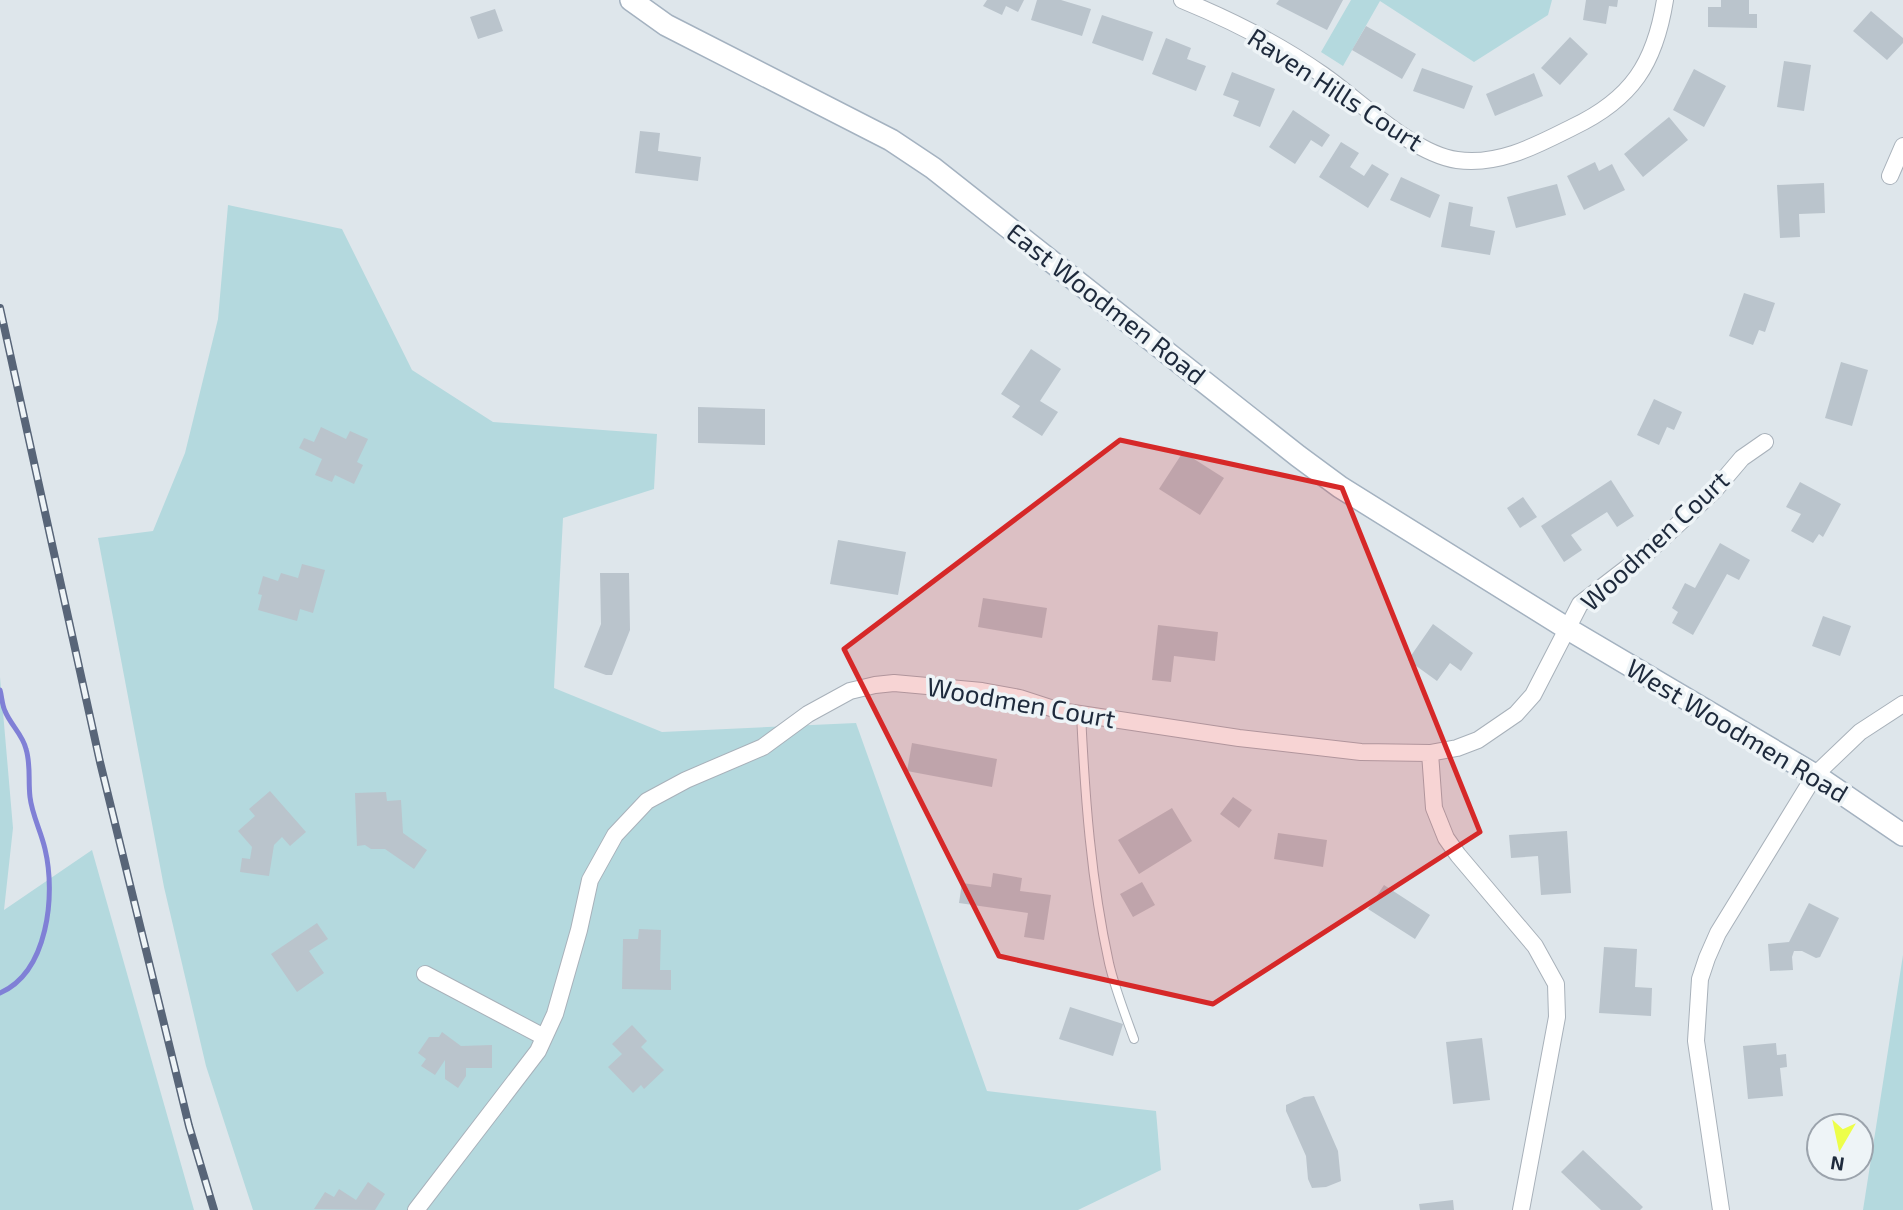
<svg xmlns="http://www.w3.org/2000/svg" width="1903" height="1210" font-family="'Exo 2',sans-serif">
	<style>
		.green { fill: #b4d9de }
		.lines { fill: none; stroke-linecap: round; stroke-linejoin: round }
		.stream { stroke: #8080d6; stroke-width: 5 }
		.building { fill: #bac4cc }
		.lane-casing { stroke: #a8b1ba; stroke-width: 10 }
		.street-casing { stroke: #a8b1ba; stroke-width: 18 }
		.secondary-casing { stroke: #a4b2c0; stroke-width: 24 }
		.lane { stroke: #fff; stroke-width: 8 }
		.street { stroke: #fff; stroke-width: 16 }
		.secondary { stroke: #fff; stroke-width: 21 }
		.rail-casing { stroke: #586578; stroke-width: 8 }
		.rail { stroke: #eef4f7; stroke-width: 5; stroke-dasharray: 16; stroke-linecap: butt }
		.marked { fill: #d62828; fill-opacity: 0.2; stroke: #d62828; stroke-width: 5; stroke-linejoin: round }
		.labels { text-anchor: middle; stroke-width: 7; stroke-linejoin: round; paint-order: stroke }
		.street-label { font-size: 26px; fill: #1e2a3c; stroke: #eef4f7 }
	</style>
	<rect width="100%" height="100%" fill="#dee6eb"/>
	<path class="green" d="M1351 0H1552L1548 15 1474 62 1380 1 1343 66 1321 52Z
		M228 205 342 229 412 370 493 422 657 434 654 489 563 518 554 688 662 732 856 723 987 1091 1156 1111 1161 1170 1078 1210H253L206 1066 164 887 98 538 153 531 185 453 218 319Z
		M0 677 13 828 4 910 92 850 194 1210H0Z
		M1903 955V1210H1863Z"/>
	<g class="lines">
		<path class="stream" d="M0 690C2 697 2 705 5 711 10 724 23 735 26 749 31 765 28 781 30 797 32 815 41 831 45 849 56 895 48 972 0 993"/>
	</g>
	<path class="building" d="M987 0H1024L1018 12 1006 6 1002 15 983 6Z
		M1037 0H1061L1091 9 1082 36 1031 20Z
		M1279 0H1343L1327 30 1276 4Z
		M1586 0H1618L1617 7 1609 6 1606 24 1583 20Z
		M1721 0H1749V14H1757V28L1708 27V7H1721Z
		M495 9 503 31 478 39 470 17Z
		M1871 11 1903 38V43L1887 60 1853 31Z
		M1102 15 1153 32 1143 61 1092 43Z
		M1366 26 1416 54 1402 79 1352 50Z
		M1570 37 1588 54 1560 85 1541 68Z
		M1166 38 1191 48 1187 59 1206 66 1196 91 1152 74Z
		M1784 61 1811 65 1804 111 1777 107Z
		M1422 68 1473 86 1464 109 1413 91Z
		M1694 69 1726 86 1704 127 1673 110Z
		M1232 72 1275 89 1260 127 1233 116 1239 101 1223 95Z
		M1534 73 1543 96 1495 116 1486 94Z
		M1293 110 1330 135 1322 147 1311 140 1295 164 1269 147Z
		M1669 117 1688 140 1643 177 1624 154Z
		M640 131 660 133 658 151 701 157 698 181 635 173Z
		M1341 142 1359 153 1350 167 1364 176 1372 164 1389 174 1368 208 1319 177Z
		M1595 162 1599 171 1612 164 1625 190 1584 210 1567 176Z
		M1401 177 1440 195 1430 218 1390 200Z
		M1824 183 1825 213 1799 214 1800 237 1780 238 1777 185Z
		M1557 184 1566 215 1516 228 1507 197Z
		M1449 202 1473 207 1470 226 1495 231 1490 255 1441 247Z
		M1744 293 1775 303 1765 332 1759 330 1753 345 1729 336Z
		M1031 349 1061 369 1040 401 1058 412 1042 436 1012 417 1020 406 1001 394Z
		M1841 362 1868 370 1852 426 1825 418Z
		M1654 399 1682 412 1674 430 1667 427 1659 445 1637 435Z
		M698 407 765 409V445L698 443Z
		M321 427 346 439 350 431 368 439 357 462 363 465 354 484 335 475 332 482 315 475 322 459 299 448 304 438 314 442Z
		M1183 452 1224 478 1200 515 1159 489Z
		M1611 480 1634 516 1617 527 1607 512 1571 535 1582 550 1564 562 1541 526Z
		M1800 482 1841 504 1823 537 1819 534 1813 543 1791 531 1801 514 1786 507Z
		M1523 497 1537 517 1520 528 1507 508Z
		M838 540 906 552 898 595 830 584Z
		M1720 543 1750 560 1739 580 1727 574 1693 635 1672 623 1678 612 1672 608 1685 583 1695 588Z
		M302 564 325 570 313 613 300 609 297 621 258 610 262 595 258 594 263 576 278 581 281 573 298 578Z
		M600 573H629L630 630 612 675H606L584 667 601 624Z
		M983 598 1047 608 1042 638 978 627Z
		M1823 616 1851 626 1840 656 1812 646Z
		M1433 624 1473 653 1461 671 1450 663 1437 681 1408 660Z
		M1158 625 1218 632 1215 661 1174 656 1171 682 1152 680Z
		M912 743 997 759 992 787 907 771Z
		M270 791 306 832 290 846 282 837 274 845 269 876 240 872 242 858 250 859 252 847 238 831 255 816 249 809Z
		M386 792 387 801 401 800 403 833 427 850 414 869 385 849H371L365 845 357 846 355 793Z
		M1233 797 1252 810 1239 828 1220 814Z
		M1172 808 1192 841 1139 874 1118 840Z
		M1567 831 1571 893 1541 895 1538 856 1511 858 1509 835Z
		M1278 833 1327 840 1323 867 1274 859Z
		M993 873 1022 878 1020 891 1051 895 1044 940 1024 937 1028 913 959 903 962 883 991 887Z
		M1142 882 1155 905 1133 917 1120 894Z
		M1384 885 1430 915 1415 939 1368 909Z
		M1809 903 1839 918 1820 957 1816 958 1802 951H1794L1792 957 1793 970 1770 971 1768 944 1789 942Z
		M317 923 328 939 309 951 324 973 297 992 271 954Z
		M639 929 661 930 660 970H671V990L622 989 623 939H638Z
		M1604 947 1637 949 1635 987 1652 988 1651 1016 1599 1013Z
		M1070 1007 1123 1024 1113 1056 1059 1039Z
		M632 1025 647 1041 641 1047 664 1070 644 1089 641 1085 633 1093 608 1067 622 1054 612 1044Z
		M442 1032 461 1046 492 1045V1068H466V1076L458 1088 445 1079V1060L435 1075 421 1066 426 1059 418 1053 429 1037H439Z
		M1482 1038 1490 1100 1453 1104 1446 1042Z
		M1776 1043 1777 1055 1786 1054 1787 1067 1780 1068 1783 1096 1748 1099 1743 1046Z
		M1314 1096 1338 1151 1341 1181 1326 1187 1312 1188 1308 1179 1306 1156 1286 1111V1105L1304 1097Z
		M1583 1150 1643 1207 1640 1210H1601L1561 1172Z
		M368 1182 385 1194 375 1210 314 1209 325 1192 334 1197 339 1189 356 1200Z
		M1453 1200 1454 1210H1420L1419 1204Z"/>
	<g class="lines">
		<defs>
			<path id="lane" d="M1081 714C1085 797 1091 881 1109 963 1115 989 1125 1014 1134 1039"/>
			<path id="street" d="M1182 0C1231 20 1280 45 1323 75 1360 101 1413 154 1457 160 1499 166 1537 145 1573 127 1632 99 1655 63 1665 0
				M1890 176 1903 146
				M1430 753 1434 808 1446 838 1458 855 1535 946 1556 984 1557 1017 1521 1210
				M425 974 544 1037
				M416 1210 538 1051 555 1014 579 930 590 880 615 835 647 801 686 780 763 747 808 714 850 691 875 685 894 683 982 691 1020 698 1060 711 1239 738 1361 752 1430 753 1457 748 1478 740 1516 714 1533 695 1580 604 1649 551 1714 491 1742 458 1765 442
				M1721 1210 1696 1041 1700 979 1707 958 1718 933 1815 775 1860 732 1903 704"/>
			<path id="secondary" d="M631 0 666 25 891 140 933 168 1298 456 1340 487 1568 629 1815 775 1903 835"/>
		</defs>
		<use href="#lane" class="lane-casing"/>
		<use href="#street" class="street-casing"/>
		<use href="#secondary" class="secondary-casing"/>
		<use href="#lane" class="lane"/>
		<use href="#street" class="street"/>
		<use href="#secondary" class="secondary"/>
		<defs>
			<path id="rail" d="M0 308 100 762 189 1126 214 1210"/>
		</defs>
		<use href="#rail" class="rail-casing"/>
		<use href="#rail" class="rail"/>
	</g>
	<path class="marked" d="M1120 440 1342 488 1480 832 1213 1004 999 956 844 649Z"/>
	<g class="labels">
		<g class="street-label">
			<text transform="translate(1335 90) rotate(33)" y="9">Raven Hills Court</text>
			<text transform="translate(1106 304) rotate(38)" y="9">East Woodmen Road</text>
			<text transform="translate(1655 541) rotate(-43)" y="9">Woodmen Court</text>
			<text transform="translate(1021 703) rotate(10)" y="9">Woodmen Court</text>
			<text transform="translate(1737 731) rotate(31)" y="9">West Woodmen Road</text>
		</g>
	</g>
	<g transform="translate(1840 1147) rotate(189)"><circle r="33" fill="#eef4f7" stroke="#9ba3ac" stroke-width="2"/>
	<path d="M0-5L12 26L0 18L-12 26Z" fill="#edfe49"/>
	<text y="-10" font-size="19" font-weight="bold" text-anchor="middle" fill="#1e2a3c">N</text>
	</g>
</svg>
